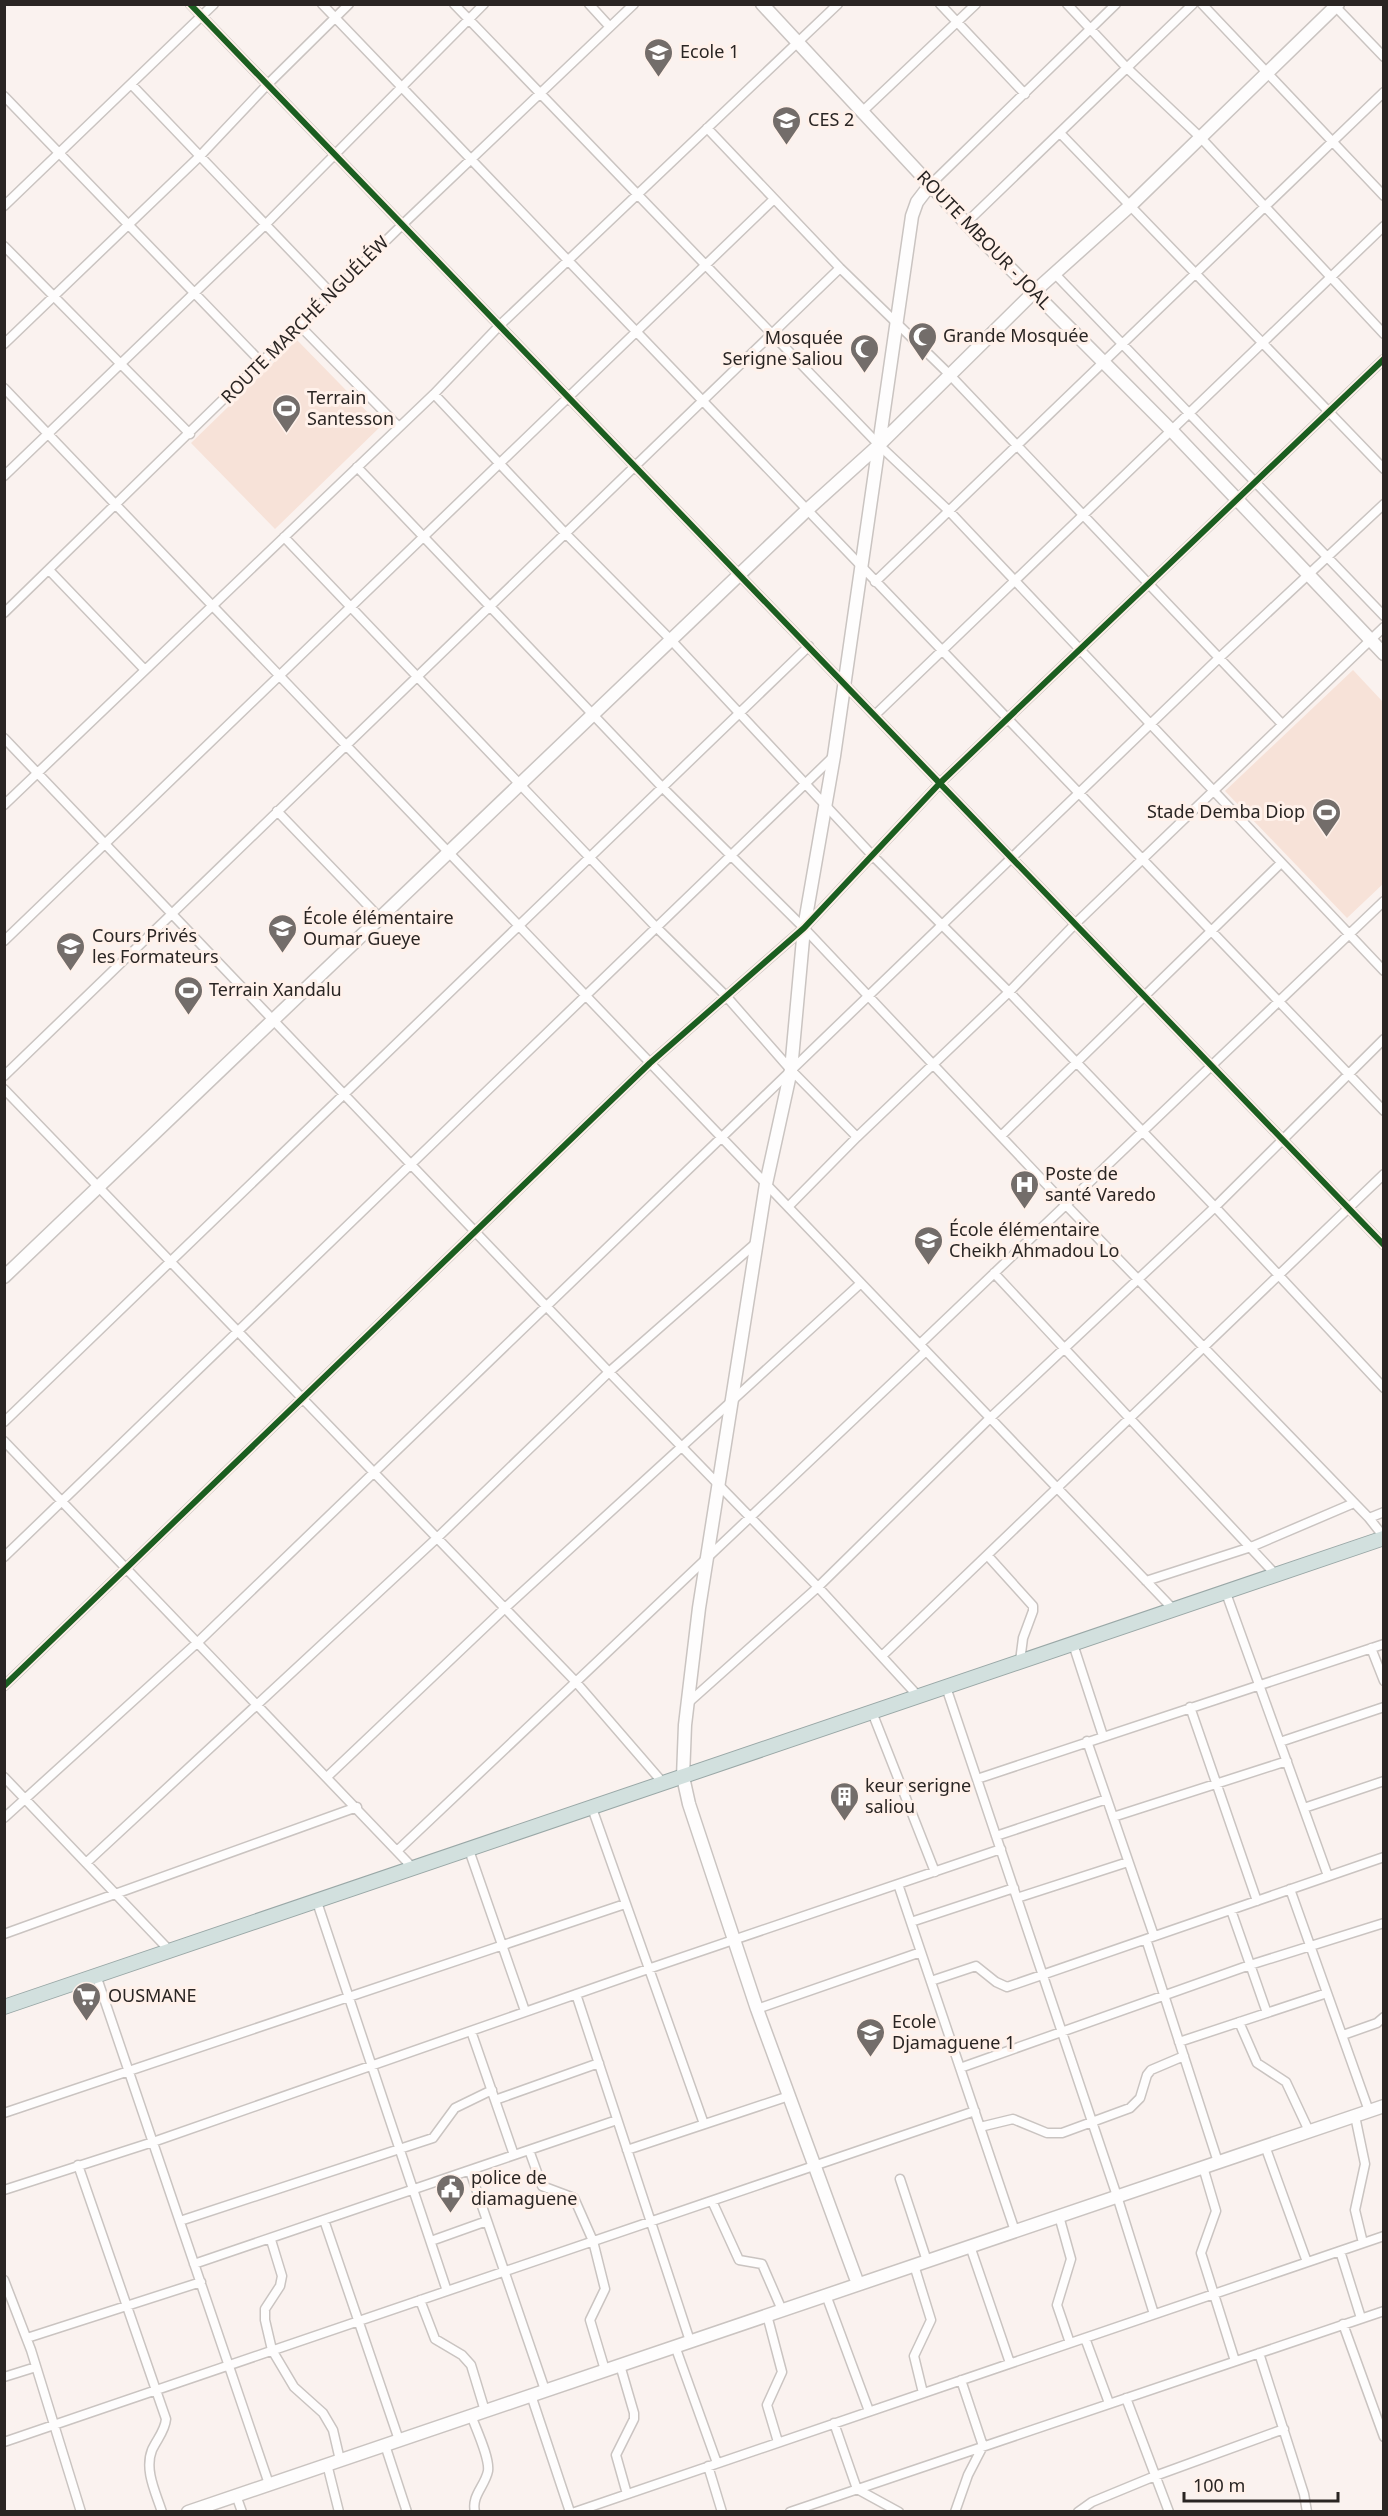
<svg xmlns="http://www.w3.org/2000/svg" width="1388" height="2516" font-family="'Noto Sans',sans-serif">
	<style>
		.green { fill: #f7e2d8 }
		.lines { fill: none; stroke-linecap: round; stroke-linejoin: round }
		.minor-casing { stroke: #cac4c1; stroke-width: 11 }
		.secondary-casing { stroke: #cac4c1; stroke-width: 15 }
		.trunk-casing { stroke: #9aa8a7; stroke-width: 16 }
		.minor { stroke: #fefdfd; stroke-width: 8 }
		.secondary { stroke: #fefdfd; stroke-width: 12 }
		.trunk { stroke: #d2e0de; stroke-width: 14 }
		.cycleway-casing { stroke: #fff1ea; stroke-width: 10 }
		.cycleway { stroke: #1b5e20; stroke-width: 6 }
		.labels { text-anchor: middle; stroke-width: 6; stroke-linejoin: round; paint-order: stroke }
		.poi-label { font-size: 18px; fill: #2a2523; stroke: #fff1ea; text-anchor: start }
		.street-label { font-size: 18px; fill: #2a2523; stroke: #fff1ea }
	</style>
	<rect width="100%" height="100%" fill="#faf2ef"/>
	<path class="green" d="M297 340 381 426 275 529 191 443Z
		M1353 670 1383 702 1384 883 1347 918 1225 791Z"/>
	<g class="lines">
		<defs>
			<path id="minor" d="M190 4 1384 1245
				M322 4 1384 1111
				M454 4 879 445 949 511 1384 971
				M589 4 610 27
				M940 4 1025 94
				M1067 4 1127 68 1201 138 1384 334
				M1202 4 1384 196
				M1333 4 1384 57
				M131 84 332 294
				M4 96 262 363
				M864 110 976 4
				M707 128 840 268 949 374 1282 724
				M1060 133 1384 469
				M930 185 1116 4
				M4 206 214 4
				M966 223 1193 4
				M4 246 190 434
				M1055 274 1384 616
				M300 326 399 427
				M4 344 200 156 267 85 349 4
				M4 388 1174 1610
				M434 394 565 533 671 640 871 854 1009 992 1215 1207 1384 1388
				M357 467 662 787 804 928 1065 1204 1369 1518 1384 1537
				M4 476 266 224 484 4
				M284 537 655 926 726 996 791 1070 857 1137
				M49 570 145 670
				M875 582 1384 92
				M4 613 402 225 634 4
				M875 715 1384 226
				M4 738 609 1372 818 1587 918 1696
				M4 805 434 394 500 325 838 4
				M277 811 380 918
				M4 941 774 199
				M4 1076 840 268
				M4 1089 575 1681 664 1784
				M1001 1136 1281 863
				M788 1207 857 1137 1009 992 1076 923 1384 627
				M994 1273 1276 1575
				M920 1344 1384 901
				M4 1422 809 646
				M4 1441 413 1868
				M1369 1518 1384 1512
				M988 1556 1033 1606V1611L1023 1638 1020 1661
				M4 1557 834 756
				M1146 1581 1251 1547 1354 1503
				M1226 1593 1328 1876
				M1073 1644 1103 1736
				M1371 1648 1384 1681
				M883 1655 1384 1174
				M4 1686 650 1063 804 928 940 783 1384 359
				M946 1687 1117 2196 1154 2314
				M688 1703 818 1587 989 1419 1215 1207 1384 1039
				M1190 1707 1257 1901
				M872 1712 935 1872
				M1087 1741 1154 1936
				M1280 1742 1384 1707
				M328 1776 505 1608 861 1283
				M4 1777 170 1951
				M977 1779 1384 1644
				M592 1808 704 2124
				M1304 1808 1384 1781
				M1113 1817 1287 1761
				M4 1818 198 1642 1219 658 1384 504
				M996 1836 1107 1799
				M469 1850 525 2011
				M397 1851 926 1351
				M86 1863 437 1538 609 1372 756 1243
				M898 1884 1015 2231
				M1290 1889 1369 2111
				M1017 1898 1128 1862
				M317 1902 447 2291
				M1231 1910 1267 2013
				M911 1922 1014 1888
				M4 1934 357 1807
				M1146 1939 1218 2162
				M96 1975 269 2484
				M931 1981 976 1966 996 1982 1007 1987 1384 1857
				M576 1994 690 2341
				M757 2009 921 1952
				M1239 2022 1257 2063 1286 2082 1309 2131
				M471 2031 514 2155
				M1343 2035 1377 2023 1384 2017
				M1179 2042 1327 1993
				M960 2068 1250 1965 1384 1923
				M495 2100 599 2063
				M4 2113 625 1904
				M1355 2116 1365 2164 1355 2210 1363 2243
				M980 2127 1013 2119 1047 2133H1062L1130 2108 1140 2098 1147 2075 1151 2070 1184 2056
				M1265 2146 1307 2262
				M529 2150 542 2186 574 2198 593 2241 605 2289 590 2320 605 2370
				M627 2150 789 2096
				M78 2165 166 2419C165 2431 157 2439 152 2450 144 2470 156 2493 162 2512
				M1203 2167 1216 2211 1201 2253 1235 2361
				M470 2171 545 2390
				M900 2179 927 2261
				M4 2190 153 2142 648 1969 1001 1849
				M712 2201 739 2260 762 2264 782 2310
				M1059 2216 1071 2259 1057 2305 1070 2343
				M324 2220 399 2440
				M180 2221 433 2138 455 2108 492 2090
				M271 2240 282 2276 280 2286 265 2309V2320L272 2350 294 2387 323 2413 333 2430 340 2460
				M431 2241 487 2221
				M970 2246 1010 2363
				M1340 2251 1361 2318
				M194 2264 617 2120
				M914 2265 931 2320 914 2356 923 2393
				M4 2280 31 2350 81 2512
				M826 2295 869 2411
				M420 2300 435 2339 462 2355 471 2365 485 2411
				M767 2315 782 2372 767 2405 778 2442
				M1343 2324 1384 2437
				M27 2338 201 2282
				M1085 2338 1109 2403
				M675 2346 717 2463
				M1259 2353 1304 2494 1307 2512
				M620 2365 634 2413V2419L616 2455 627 2494
				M4 2377 36 2367
				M531 2395 570 2512
				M1126 2398 1169 2512
				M471 2415C476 2429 490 2458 488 2471 485 2486 471 2496 475 2512
				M834 2423 857 2489 899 2512
				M4 2442 975 2111
				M385 2445 407 2512
				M327 2464 339 2512
				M708 2466 722 2512
				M236 2495 242 2512
				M575 2512 1384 2236
				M790 2512 1384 2311
				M955 2512 968 2475 983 2446 961 2380
				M1078 2512 1092 2502 1155 2476 1284 2429"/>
			<path id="secondary" d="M762 4 975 233 1172 431 1384 654
				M4 1277 807 510 879 445 1034 292 1131 205 1338 4
				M858 2284 757 2009 689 1804 683 1777 685 1725 699 1608 766 1184 791 1070 804 928 834 756 912 216 917 202 930 185
				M188 2512 1384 2106"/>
			<path id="trunk" d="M4 2007 1384 1538"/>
		</defs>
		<use href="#minor" class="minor-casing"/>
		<use href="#secondary" class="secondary-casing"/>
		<use href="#trunk" class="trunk-casing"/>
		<use href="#minor" class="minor"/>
		<use href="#secondary" class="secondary"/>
		<use href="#trunk" class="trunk"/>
		<defs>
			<path id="cycleway" d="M190 4 1384 1245
				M4 1686 650 1063 804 928 940 783 1384 359"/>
		</defs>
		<use href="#cycleway" class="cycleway-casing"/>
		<use href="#cycleway" class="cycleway"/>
	</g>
	<defs>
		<symbol id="school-pin" viewBox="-11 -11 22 30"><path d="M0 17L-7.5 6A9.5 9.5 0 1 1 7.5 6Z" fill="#736d6a" stroke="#fff1ea"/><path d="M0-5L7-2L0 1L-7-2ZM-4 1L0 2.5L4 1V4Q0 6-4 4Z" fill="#fff"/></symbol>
		<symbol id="mosque-pin" viewBox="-11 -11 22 30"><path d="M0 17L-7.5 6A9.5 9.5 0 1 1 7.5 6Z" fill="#736d6a" stroke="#fff1ea"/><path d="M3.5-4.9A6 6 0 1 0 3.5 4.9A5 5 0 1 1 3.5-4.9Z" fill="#fff"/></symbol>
		<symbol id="stadium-pin" viewBox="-11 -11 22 30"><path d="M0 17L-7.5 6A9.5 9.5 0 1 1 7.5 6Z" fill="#736d6a" stroke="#fff1ea"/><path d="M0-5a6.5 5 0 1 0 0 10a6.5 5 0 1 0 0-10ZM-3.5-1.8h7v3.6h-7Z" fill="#fff"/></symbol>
		<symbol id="hospital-pin" viewBox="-11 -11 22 30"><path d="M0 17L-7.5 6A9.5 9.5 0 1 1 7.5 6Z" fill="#736d6a" stroke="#fff1ea"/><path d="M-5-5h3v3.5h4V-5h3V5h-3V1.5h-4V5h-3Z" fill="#fff"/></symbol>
		<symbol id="building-pin" viewBox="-11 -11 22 30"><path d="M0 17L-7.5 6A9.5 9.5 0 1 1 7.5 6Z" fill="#736d6a" stroke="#fff1ea"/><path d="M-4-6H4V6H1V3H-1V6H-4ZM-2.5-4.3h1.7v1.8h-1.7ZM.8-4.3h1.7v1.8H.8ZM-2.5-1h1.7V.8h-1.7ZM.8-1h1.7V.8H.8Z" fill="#fff"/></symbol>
		<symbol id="supermarket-pin" viewBox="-11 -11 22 30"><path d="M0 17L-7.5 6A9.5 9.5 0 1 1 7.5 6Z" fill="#736d6a" stroke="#fff1ea"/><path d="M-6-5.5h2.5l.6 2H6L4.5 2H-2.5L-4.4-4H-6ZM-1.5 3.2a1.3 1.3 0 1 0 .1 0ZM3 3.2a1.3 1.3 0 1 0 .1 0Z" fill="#fff"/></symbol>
		<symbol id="civic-pin" viewBox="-11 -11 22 30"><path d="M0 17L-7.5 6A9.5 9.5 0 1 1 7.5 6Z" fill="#736d6a" stroke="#fff1ea"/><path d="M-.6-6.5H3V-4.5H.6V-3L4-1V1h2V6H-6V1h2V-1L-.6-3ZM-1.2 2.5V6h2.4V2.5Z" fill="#fff"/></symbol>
	</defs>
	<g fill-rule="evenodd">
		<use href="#school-pin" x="642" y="36" width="33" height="45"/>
		<use href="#school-pin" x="770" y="104" width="33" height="45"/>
		<use href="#mosque-pin" x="906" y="320" width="33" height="45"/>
		<use href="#mosque-pin" x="848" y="332" width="33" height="45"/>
		<use href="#stadium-pin" x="270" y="392" width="33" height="45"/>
		<use href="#stadium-pin" x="1310" y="796" width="33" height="45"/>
		<use href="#school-pin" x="266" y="912" width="33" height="45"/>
		<use href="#school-pin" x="54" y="930" width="33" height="45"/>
		<use href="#stadium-pin" x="172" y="974" width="33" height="45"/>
		<use href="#hospital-pin" x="1008" y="1168" width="33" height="45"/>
		<use href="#school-pin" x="912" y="1224" width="33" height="45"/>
		<use href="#building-pin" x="828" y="1780" width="33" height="45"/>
		<use href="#supermarket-pin" x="70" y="1980" width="33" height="45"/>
		<use href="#school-pin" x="854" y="2016" width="33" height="45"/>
		<use href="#civic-pin" x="434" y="2172" width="33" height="45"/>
	</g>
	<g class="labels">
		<g class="poi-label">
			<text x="680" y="58">Ecole 1</text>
			<text x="808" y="126">CES 2</text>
			<text x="943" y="342">Grande Mosquée</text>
			<text x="843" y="344" text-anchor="end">Mosquée<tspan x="843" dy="21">Serigne Saliou</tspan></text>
			<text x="307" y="404">Terrain<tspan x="307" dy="21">Santesson</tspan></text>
			<text x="1305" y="818" text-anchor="end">Stade Demba Diop</text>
			<text x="303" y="924">École élémentaire<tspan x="303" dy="21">Oumar Gueye</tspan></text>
			<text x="92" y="942">Cours Privés<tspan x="92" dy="21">les Formateurs</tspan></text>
			<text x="209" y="996">Terrain Xandalu</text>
			<text x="1045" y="1180">Poste de<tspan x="1045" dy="21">santé Varedo</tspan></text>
			<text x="949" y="1236">École élémentaire<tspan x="949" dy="21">Cheikh Ahmadou Lo</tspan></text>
			<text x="865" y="1792">keur serigne<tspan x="865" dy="21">saliou</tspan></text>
			<text x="108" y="2002">OUSMANE</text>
			<text x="892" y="2028">Ecole<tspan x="892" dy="21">Djamaguene 1</tspan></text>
			<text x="471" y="2184">police de<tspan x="471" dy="21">diamaguene</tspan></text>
		</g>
		<g class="street-label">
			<text transform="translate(984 240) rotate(46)" y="6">ROUTE MBOUR - JOAL</text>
			<text transform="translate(305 320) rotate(-45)" y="6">ROUTE MARCHÉ NGUÉLÉW</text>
		</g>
	</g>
	<rect width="1388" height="2516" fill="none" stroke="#2a2523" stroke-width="12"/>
	<path d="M1184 2492v9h154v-9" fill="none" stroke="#2a2523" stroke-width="3"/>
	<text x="1193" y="2492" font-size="18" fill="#2a2523" stroke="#fff1ea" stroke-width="4.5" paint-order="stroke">100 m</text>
</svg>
